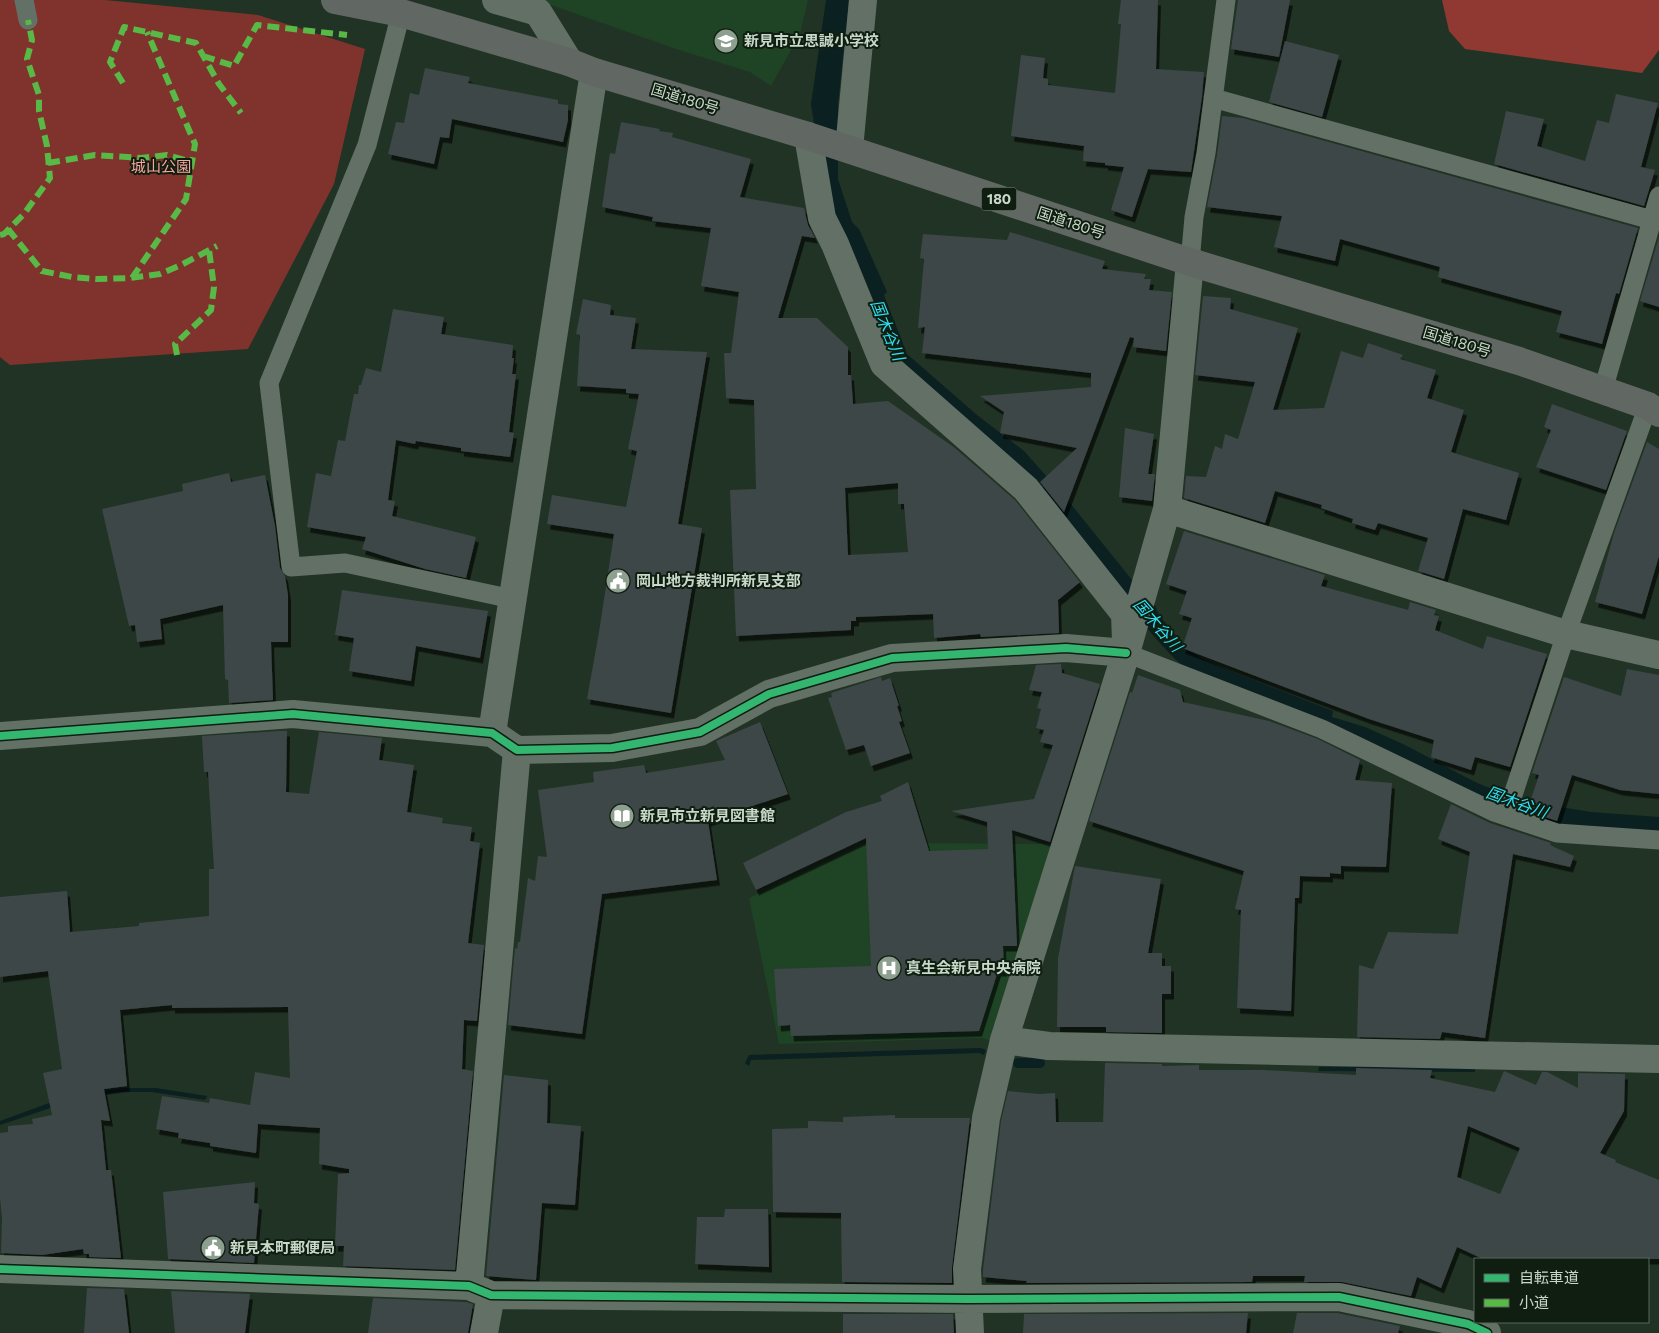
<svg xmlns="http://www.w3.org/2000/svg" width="1659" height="1333" font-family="Commissioner,'Noto Sans JP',sans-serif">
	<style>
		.built { fill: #1f4325 }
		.green { fill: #80332c }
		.forest { fill: #903932 }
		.water { fill: #0b2021 }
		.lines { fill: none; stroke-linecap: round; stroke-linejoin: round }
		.stream { stroke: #0b2021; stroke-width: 10 }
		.building { fill: #3c4747; fill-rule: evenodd; filter: url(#shadow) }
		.lane { stroke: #637065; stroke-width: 19 }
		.street { stroke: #637065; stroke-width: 28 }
		.highway { stroke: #616863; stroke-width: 28 }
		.quiet { stroke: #58b947; stroke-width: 6; stroke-dasharray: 12 6; stroke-linecap: butt }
		.cycleway-casing { stroke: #101d11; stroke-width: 11 }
		.cycleway { stroke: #33b770; stroke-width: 8 }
		.labels { text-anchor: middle; stroke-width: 4; stroke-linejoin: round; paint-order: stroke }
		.shield { fill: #101d11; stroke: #90a191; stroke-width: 1 }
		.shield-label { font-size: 14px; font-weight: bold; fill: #c7d9c8 }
		.poi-label { font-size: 15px; font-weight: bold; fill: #c7d9c8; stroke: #101d11; text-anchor: start }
		.street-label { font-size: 15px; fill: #c7d9c8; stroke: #101d11 }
		.park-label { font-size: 15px; fill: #faa69c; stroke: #101d11 }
		.water-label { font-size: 16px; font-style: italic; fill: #2edff3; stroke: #101d11 }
	</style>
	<defs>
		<filter id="shadow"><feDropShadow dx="3" dy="5.5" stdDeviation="0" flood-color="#0009"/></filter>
	</defs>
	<rect width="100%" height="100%" fill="#213324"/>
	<path class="built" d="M537 0H808L800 34 771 86 750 72 676 49Z
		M865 843 1056 844 991 1041 983 1038 779 1044 749 898Z"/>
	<path class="green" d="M0 0H105L258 15 365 49 334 184 248 349 10 365 0 357Z"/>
	<path class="forest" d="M1442 0H1659V50L1642 73 1465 49 1449 31Z"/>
	<path class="water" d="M826 0H849L838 104V179L852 222 859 229 887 292 884 295 907 354 977 415 1024 451 1070 503 1132 580 1152 598 1159 615 1186 648 1201 658 1230 671 1333 711 1332 717 1365 727 1405 745 1475 782 1499 792 1529 802 1591 812 1659 817V836L1532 822 1187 670C1162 648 1141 621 1120 595L890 364 825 198 811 104Z
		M981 1048 986 1050 984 1055 979 1053 751 1060 749 1066 745 1063 749 1055Z
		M1319 1067H1475V1072L1318 1071Z
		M123 1088H156L207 1096 205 1100 152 1092H121L77 1099 0 1125V1121L71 1095Z"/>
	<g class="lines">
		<path class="stream" d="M1018 1063H1040"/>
	</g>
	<path class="building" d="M1121 0H1158L1156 69 1204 72 1202 97 1191 172 1148 169 1132 217 1111 210 1124 167 1105 165V163L1083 161 1084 146 1011 136 1021 55 1045 58 1043 78 1048 79V85L1115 93 1121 24H1118Z
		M1238 0H1290L1279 57 1231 49Z
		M1285 41 1339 55 1322 117 1269 102Z
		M425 68 470 77 468 83 558 100V104L568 105V120L563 142 452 119 449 138 440 137 434 164 388 154 396 122 404 123 410 93 419 95Z
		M1616 94 1658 103 1641 167 1655 170 1644 206 1494 164 1506 111 1544 119 1537 146 1585 161 1597 120 1609 123Z
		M1222 116 1243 118 1638 228 1619 294 1616 293 1602 344 1556 332 1562 311 1438 277 1440 267 1340 239 1335 261 1274 247 1282 216 1207 207 1217 155Z
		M621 122 660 129 659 131 673 133 672 137 751 159 740 197 804 208 808 225 815 238 802 236 778 318H817L848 347V375H851L853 404 888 401 955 448 1015 500 1080 582 1058 600 1059 633 981 637 980 634 934 638 933 614 856 617V621H851V630L736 636 730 490 756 489 754 400 726 398 724 353H731L739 292 701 286 711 228 652 221 653 217 602 207 610 153 615 154ZM898 483V504H904L908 552 848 555 845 488Z
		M1010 232 1105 261 1102 269 1146 274 1144 279H1151L1149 290 1172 292 1166 351 1133 347 1134 338 1130 337 1064 512 1040 482 1077 448 1000 433 1004 412 980 396 1091 387V373L922 353 925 327 918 328 924 259 920 258 923 234 1007 240Z
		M1659 237V307L1640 301Z
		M1203 296 1231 298 1230 309 1298 328 1273 410 1324 408 1341 351 1363 358 1368 343 1403 355 1400 359 1436 370 1427 398 1464 410 1451 452 1519 473 1506 520 1463 509 1444 579 1418 571 1428 538 1378 523 1375 530 1352 523 1353 519 1321 508 1322 505 1275 491 1265 523 1184 498 1186 476 1206 477 1215 446 1222 449 1225 434 1238 439 1255 382 1195 375Z
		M583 299 611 305 610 315 636 318 631 349 707 352 678 524 702 528 671 713 587 699 599 632 614 534 547 524 552 495 626 507 637 451 628 449 639 394 626 393V389L577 386 580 335 576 334Z
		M393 309 444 317 441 334 513 345 512 358H514L512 374H516L509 432 514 433 510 457 461 451V448L416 441 415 444 396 440 388 500 395 501 392 516 476 537 466 578 425 569 362 549 366 537 307 527 316 473 331 476 338 440 345 441 354 394H358L359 385H361L366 368 381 372Z
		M1552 404 1627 431 1606 490 1536 467 1551 430 1544 427Z
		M1125 428 1154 434 1148 474H1155L1152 501 1119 497Z
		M1647 442 1659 449V556L1642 614 1595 602 1614 533Z
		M229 473 231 482 265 475 275 526 280 568 285 576 288 595V642H271L273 700 229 703 228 680 225 679 223 605 160 619 162 639 137 642 135 625 129 626 102 509 183 491 182 484Z
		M1184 531 1325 575 1321 586 1408 610 1410 602 1436 610 1434 615 1439 616 1435 630 1483 649 1487 636 1547 654 1510 767 1475 757 1471 770 1431 757 1434 740 1369 719 1182 648 1192 618 1179 614 1187 591 1166 584Z
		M342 590 488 611 480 658 416 646 411 681 349 671 354 638 335 635Z
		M1061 664 1062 673 1100 684 1050 842 1012 830 1017 946H1003L1004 971H998L979 1031 791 1036 790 1025 778 1026 774 969 871 966 866 838 756 890 743 863 846 812 882 801 880 796 908 782 929 851 988 849 987 822 951 811 1034 799 1053 745 1040 742 1044 730 1036 728 1041 709 1037 708 1042 692 1029 690 1036 665Z
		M1627 669 1659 675V794L1620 790 1572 775 1557 821 1527 811 1539 775 1532 773 1564 677 1621 696Z
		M1138 675 1180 690 1183 702 1269 721 1318 739 1360 760 1355 780 1392 783 1386 867 1341 866V874L1330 873V877L1300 876 1299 898H1295L1291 1011 1237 1008 1241 910 1235 909 1244 871 1089 821 1130 692 1132 693Z
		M881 677 882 681 890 678 899 706H897L902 721 899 722 910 753 871 766 864 745 846 750 828 698 832 697 831 693Z
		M760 722 788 794 708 821 717 880 602 894 582 1034 508 1025 515 948 517 949 518 942H520L528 878 535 881 538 856 547 857 538 790 594 782 593 772 644 765 646 773 725 760 716 741Z
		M279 731H287L286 792 309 794 319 732 382 738 379 760 414 765 407 812 443 818 442 823 472 827 470 841 480 843 468 943 484 945 477 1021 464 1020 462 1069 473 1071 455 1270 343 1266 344 1246H335L338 1174 349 1173V1169L319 1164 320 1128 258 1124 256 1153 210 1146V1143L178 1138 179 1133 156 1129 162 1096 209 1103 210 1098 250 1105 255 1072 290 1078 288 1007 172 1008V1005L120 1010 127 1086 104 1089 110 1121 101 1120 106 1170H111L121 1258 89 1257V1254H84L83 1249 42 1255 1 1253 2 1218 0 1198V1133L8 1132V1126L33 1124 32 1119 52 1115 43 1073 62 1069 48 971 0 977V897L67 891 70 932 139 926V923L209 916V869H214L208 772H204L202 736Z
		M1451 804 1490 823 1551 843 1550 845 1574 856 1570 867 1513 854 1485 1038 1442 1032 1440 1039 1357 1037 1359 965 1373 969 1388 932 1458 934 1470 852 1438 839Z
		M1075 866 1161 879 1148 953H1162V966H1171V994H1162V1033L1106 1032V1027H1057L1058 958Z
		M1105 1063 1162 1064V1066L1199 1065V1070H1264L1356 1075V1068L1432 1070 1430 1078 1495 1092 1504 1071 1536 1085 1542 1072H1547L1578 1088V1073L1625 1074 1624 1111 1600 1153 1616 1160 1615 1162 1659 1180V1259H1483L1457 1247 1441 1288 1417 1277 1411 1296 1342 1282H1304L1305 1276H1253L1252 1282 1026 1283 1027 1281 983 1277V1270L1001 1121 1008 1091 1040 1094 1055 1093 1056 1122H1103ZM1468 1126 1520 1148 1500 1194 1457 1177Z
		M504 1075 548 1080 547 1123 581 1126 575 1205 542 1203 536 1280 486 1276Z
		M895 1115V1118H970L952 1267V1283L842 1282 841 1213 773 1212 772 1129 808 1128V1121L843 1122V1117Z
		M255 1182 254 1203 259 1204 254 1263 168 1259 163 1192Z
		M725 1209H768L769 1267 695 1264 697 1217H724Z
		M87 1288 124 1289 129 1333H84Z
		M171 1291 250 1294 245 1333H175Z
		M373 1298 466 1302 473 1304 468 1333H368Z
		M1248 1313 1246 1333H1023L1024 1314Z
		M1297 1313H1337L1400 1326 1398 1333H1293Z
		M843 1314H953L954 1333H843Z"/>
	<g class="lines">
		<path class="lane" d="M24 0 28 20
			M401 13 367 145 269 383 291 567 345 563 512 599
			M1213 98 1652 220
			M1190 262 1194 217 1206 153 1226 0
			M1603 390 1659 196
			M1126 653 1322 729 1494 812 1557 833 1659 840
			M1506 816 1566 634 1648 406"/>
		<path class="street" d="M496 0 538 12 569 62
			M808 136 822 218 835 244 884 364 1026 489 1125 614 1126 642
			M849 149 863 0
			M1167 509 1566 634 1659 655
			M492 733 594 72
			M0 736 293 714 492 733 517 750 612 748 700 732 769 694 892 658 1066 648 1126 653
			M1004 1040 1049 1046 1659 1059
			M0 1269 469 1286 491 1295 968 1299 1339 1297 1468 1324 1487 1333
			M469 1286 517 750
			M484 1333 491 1295
			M970 1333 967 1269 986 1118 1004 1040 1126 653 1167 509 1190 262"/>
		<path class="highway" d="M335 0 401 13 569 62 594 72 808 136 1190 262 1519 361 1648 406 1659 413"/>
		<path class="quiet" d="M203 56 234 66 257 25 347 35
			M123 83 110 62 124 27 196 43 219 84 241 113
			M48 163 95 155 141 158 167 155 192 162
			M8 229 42 271 72 277 96 279 130 278 160 274 181 265 217 246
			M0 235 4 234 24 214 50 178 47 146 39 111V95L27 59 32 40 28 20
			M132 278 186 199 195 144 147 32
			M177 355 175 344 211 310 214 287 209 250"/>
		<defs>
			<path id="cycleway" d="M0 736 293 714 492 733 517 750 612 748 700 732 769 694 892 658 1066 648 1126 653
				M0 1269 469 1286 491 1295 968 1299 1339 1297 1468 1324 1487 1333"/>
		</defs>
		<use href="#cycleway" class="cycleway-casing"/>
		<use href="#cycleway" class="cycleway"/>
	</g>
	<defs>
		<symbol id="school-disc" viewBox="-11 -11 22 22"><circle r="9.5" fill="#8d9f8f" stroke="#101d11"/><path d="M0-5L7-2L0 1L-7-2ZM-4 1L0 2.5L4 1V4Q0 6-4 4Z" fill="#fff"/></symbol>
		<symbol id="civic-disc" viewBox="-11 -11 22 22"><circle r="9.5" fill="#8d9f8f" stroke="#101d11"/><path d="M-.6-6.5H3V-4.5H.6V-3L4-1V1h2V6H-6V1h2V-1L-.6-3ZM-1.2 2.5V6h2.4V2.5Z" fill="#fff"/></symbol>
		<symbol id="library-disc" viewBox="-11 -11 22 22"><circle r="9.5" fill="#8d9f8f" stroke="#101d11"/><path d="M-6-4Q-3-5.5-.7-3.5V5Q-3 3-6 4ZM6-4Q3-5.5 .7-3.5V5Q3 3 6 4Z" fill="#fff"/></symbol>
		<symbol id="hospital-disc" viewBox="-11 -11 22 22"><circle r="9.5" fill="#8d9f8f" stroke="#101d11"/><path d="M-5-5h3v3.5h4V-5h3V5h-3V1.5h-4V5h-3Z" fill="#fff"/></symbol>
	</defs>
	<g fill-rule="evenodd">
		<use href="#school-disc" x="712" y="27" width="28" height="28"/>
		<use href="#civic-disc" x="604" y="567" width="28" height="28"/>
		<use href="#library-disc" x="608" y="802" width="28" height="28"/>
		<use href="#hospital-disc" x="875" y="954" width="28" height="28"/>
		<use href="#civic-disc" x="199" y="1234" width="28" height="28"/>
	</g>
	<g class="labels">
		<rect class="shield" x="981.5" y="187.5" width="35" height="23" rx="4"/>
		<g class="shield-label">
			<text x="999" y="204">180</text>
		</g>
		<g class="poi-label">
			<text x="744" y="46">新見市立思誠小学校</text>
			<text x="636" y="586">岡山地方裁判所新見支部</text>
			<text x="640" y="821">新見市立新見図書館</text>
			<text x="906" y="973">真生会新見中央病院</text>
			<text x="230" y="1253">新見本町郵便局</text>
		</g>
		<g class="street-label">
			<text transform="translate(685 99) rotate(17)" y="5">国道180号</text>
			<text transform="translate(1071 223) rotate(18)" y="5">国道180号</text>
			<text transform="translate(1457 342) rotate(17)" y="5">国道180号</text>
		</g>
		<g class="park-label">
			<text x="161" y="172">城山公園</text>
		</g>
		<g class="water-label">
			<text transform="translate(888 330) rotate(68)" y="6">国木谷川</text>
			<text transform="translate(1158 625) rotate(49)" y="6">国木谷川</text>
			<text transform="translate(1517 802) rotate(20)" y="6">国木谷川</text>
		</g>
	</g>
	<rect x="1474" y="1258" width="175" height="65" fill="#101d11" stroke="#59685a"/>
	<rect x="1484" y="1274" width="25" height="8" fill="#33b770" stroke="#59685a"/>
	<text x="1519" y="1283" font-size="15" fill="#c7d9c8">自転車道</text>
	<rect x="1484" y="1299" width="25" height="8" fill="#58b947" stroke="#59685a"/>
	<text x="1519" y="1308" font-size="15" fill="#c7d9c8">小道</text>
</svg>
